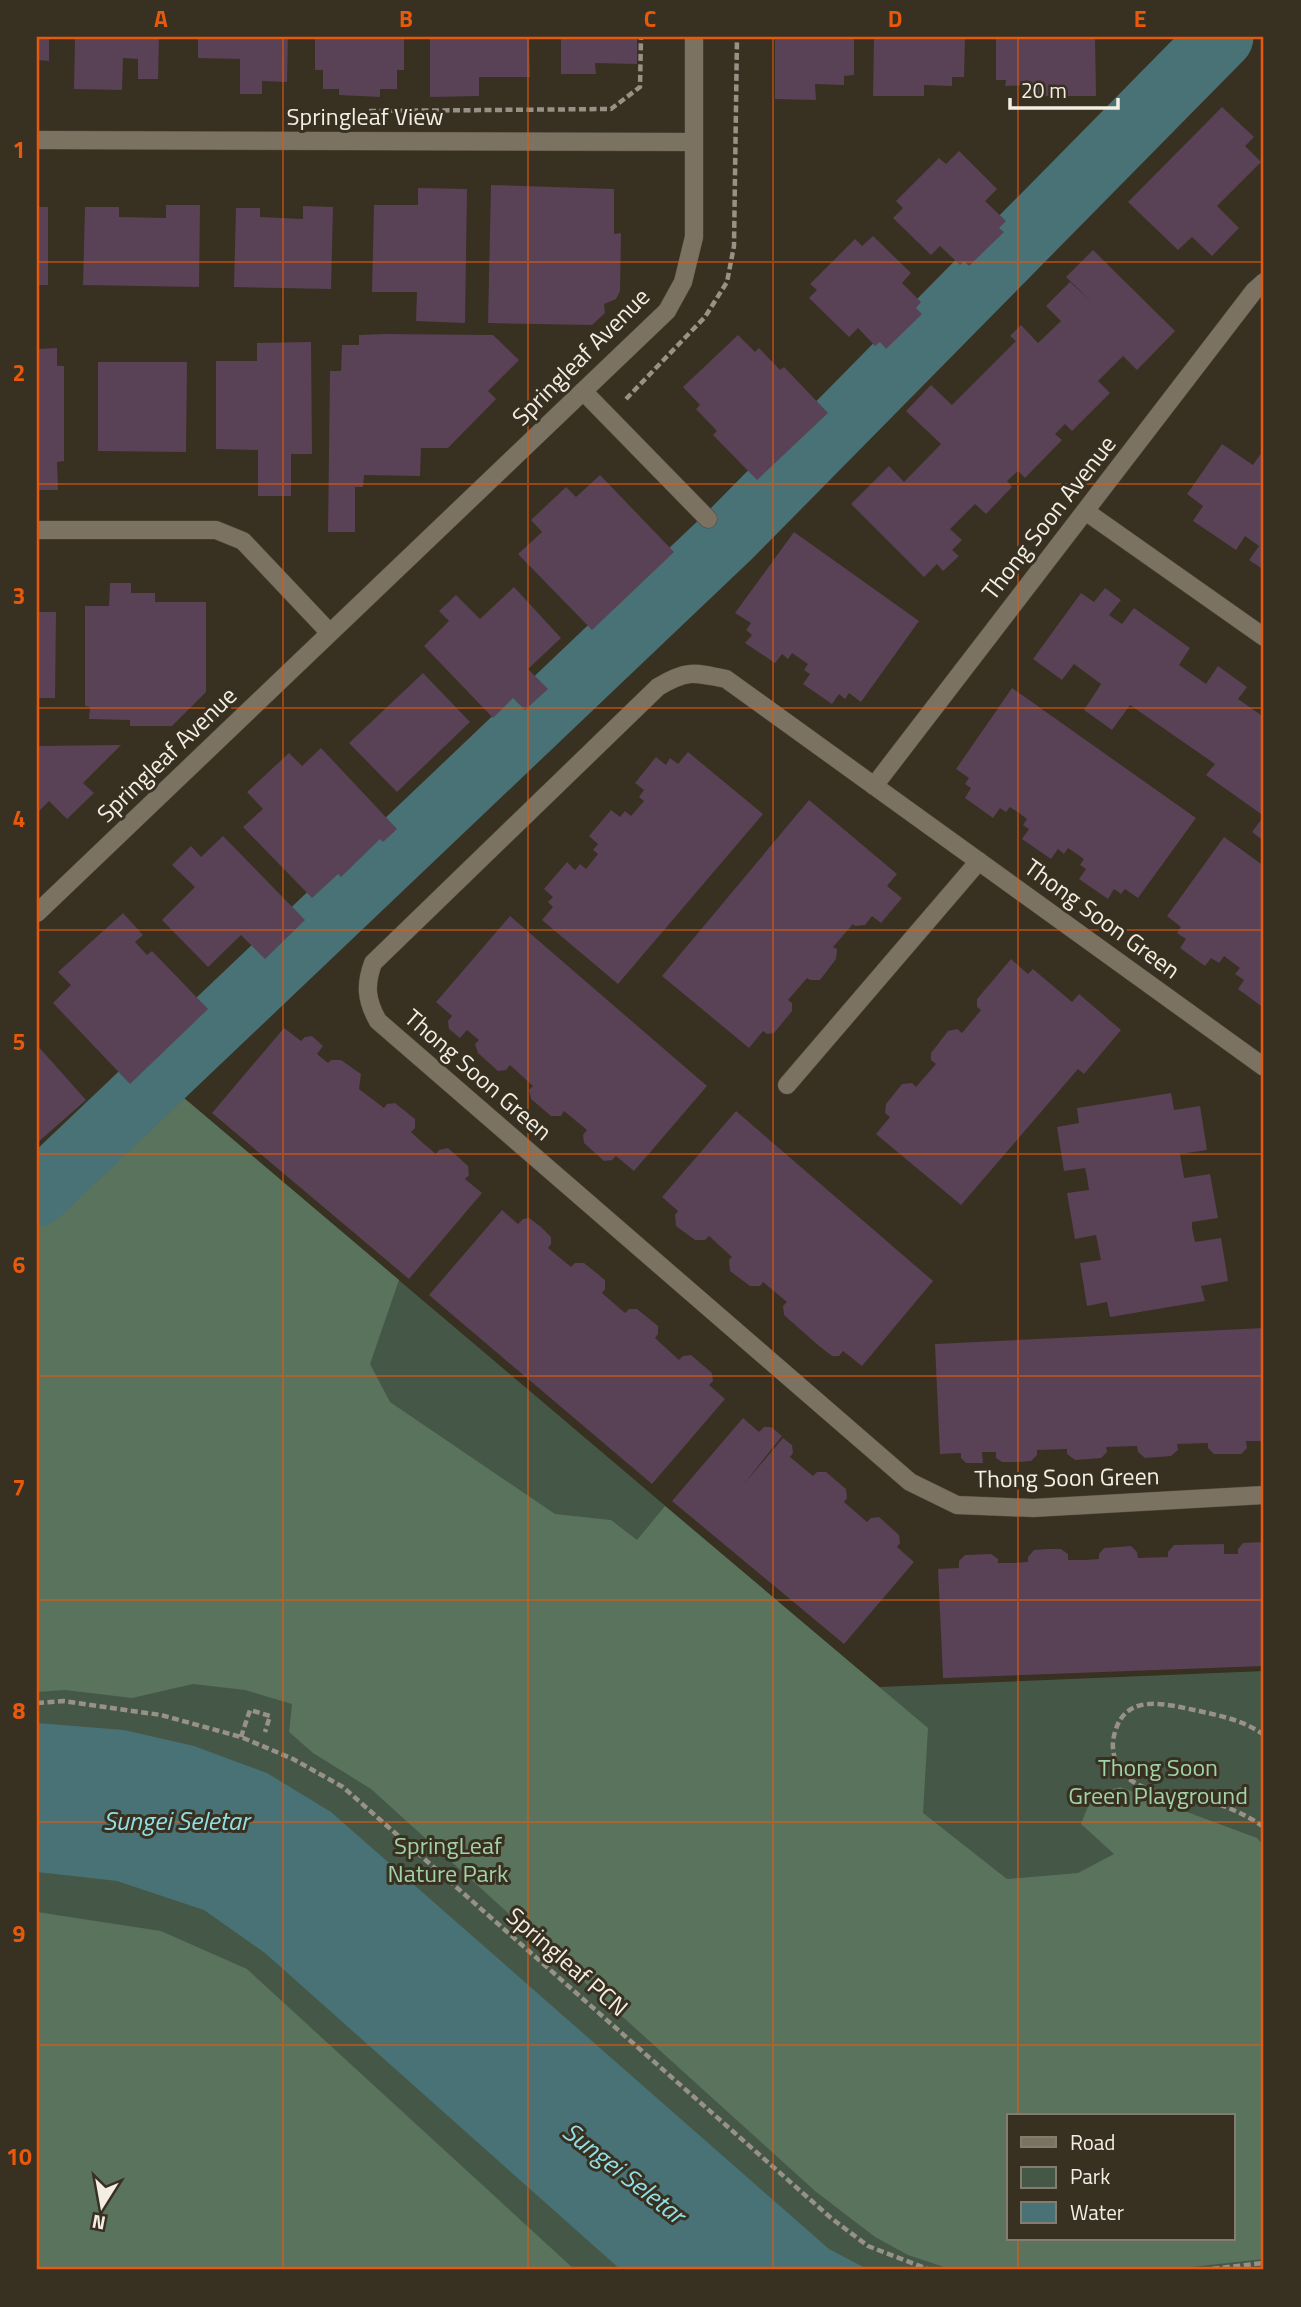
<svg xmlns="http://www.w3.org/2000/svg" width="1301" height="2307" font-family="'Titillium Web',sans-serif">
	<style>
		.green { fill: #455747; fill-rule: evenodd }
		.forest { fill: #59735c; fill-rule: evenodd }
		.water { fill: #487275 }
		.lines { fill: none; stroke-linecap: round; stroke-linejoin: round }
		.river { stroke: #487275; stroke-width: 65 }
		.building { fill: #594156 }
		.street-casing { stroke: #524b3e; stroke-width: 19 }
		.path { stroke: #989185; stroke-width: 4.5; stroke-dasharray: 7 3.5; stroke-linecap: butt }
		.street { stroke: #7c7262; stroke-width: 18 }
		.grid { fill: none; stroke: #e8590c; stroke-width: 2; stroke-opacity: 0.55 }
		.labels { text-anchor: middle; stroke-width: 6; stroke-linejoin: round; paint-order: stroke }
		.street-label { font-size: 24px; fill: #f3ede4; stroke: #383021 }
		.park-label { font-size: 24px; fill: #a1d2a8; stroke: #383021 }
		.water-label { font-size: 26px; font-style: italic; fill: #91dfe5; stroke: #383021 }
		.neatline { fill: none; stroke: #e8590c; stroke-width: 2.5 }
		.grid-label { font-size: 23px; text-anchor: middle; font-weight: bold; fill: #e8590c }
	</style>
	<rect width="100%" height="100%" fill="#383021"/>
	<path class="green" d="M171 1087 879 1687 1264 1671V2270H37V1215ZM1009 2116H1233V2239H1009Z"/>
	<path class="forest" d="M171 1087 399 1280 370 1364 390 1402 555 1514 611 1520 637 1540 665 1506 928 1728 923 1813 1007 1879 1078 1873 1114 1854 1081 1824 1093 1794 1120 1787 1257 1838 1264 1846V2259L1164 2270H953L908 2255 875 2237 815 2191 371 1789 313 1753 289 1732 292 1704 245 1690 193 1684 132 1698 65 1690 37 1692V1215ZM1009 2116H1233V2239H1009Z
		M37 1912 161 1931 247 1969 575 2270H37Z"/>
	<path class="water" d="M37 1723 124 1730 194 1746 267 1773 331 1812 829 2249 869 2270H621L265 1953 204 1910 117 1881 37 1872Z"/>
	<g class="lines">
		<path class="river" d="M37 1194 730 535 1221 37"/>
	</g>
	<path class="building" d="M37 37H49V61L37 60Z
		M75 37H159L158 79H138V59L123 58 122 90 74 89Z
		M198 37H288L287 82 262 81V94H240V59L198 58Z
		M315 37H404V70H397V89H380V97L339 95V89H323V70H315Z
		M430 37H529L530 77H479V96L430 97Z
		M561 37H637V64L595 63 596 74H561Z
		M775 37H854V75L844 76V85L815 84 816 100 775 99Z
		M874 37H965L964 77H952V86L924 85V96H873Z
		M1006 37H1095L1096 96H1034V85L1005 86 1006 80H996V39H1006Z
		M1222 107 1254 137 1245 146 1261 162 1217 206 1239 228 1212 256 1192 237 1178 250 1128 202Z
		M959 151 997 189 985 201 1006 221 999 228 1004 232 969 266 964 261 960 265 940 246 931 255 893 218 903 208 896 201 939 158 946 164Z
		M491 185 614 189V234L621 233 620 291 616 299 604 304 605 313 592 325 488 323Z
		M418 188 467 189 465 323 416 321 417 292H372L374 205H418Z
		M166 205H200L199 287 83 285 85 207H119V217L166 218Z
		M303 206 333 207 331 289 234 287 236 208H260V217L303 219Z
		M37 207H48V285H37Z
		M873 236 911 273 902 283 921 302 916 308 922 314 886 349 880 342 875 346 858 328 849 337 809 298 817 290 810 284 855 239 862 246Z
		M1093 250 1175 331 1137 370 1123 356 1098 381 1110 393 1072 431 1065 424 1055 434 1062 440 1025 478 1018 471 1007 481 1012 487 986 514 975 504 950 529 962 540 952 550 959 556 943 571 937 564 924 577 851 504 889 466 904 482 941 444 906 411 931 385 952 405 1016 341 1010 336 1021 325 1038 343 1061 321 1046 306 1070 282 1092 302 1066 277Z
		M385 334 493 335 519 360 488 391 496 399 448 448H421L420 476 364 475 363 487H355V532H328L330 371H341L342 345H359V335Z
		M738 335 755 352 759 348 780 370 784 367 828 413 757 480 713 435 717 431 696 409 700 405 683 387Z
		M311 342 312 454H291V496H258V450L216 449V361H257V343Z
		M57 348V366H64V461L57 462 58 490H37V349Z
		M98 362H187L186 452 98 451Z
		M1222 444 1253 465 1262 452 1264 453V570L1249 560 1259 546 1245 536 1236 550 1193 521 1203 506 1187 494Z
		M600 475 674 552 592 630 518 554 542 532 531 520 566 487 576 497Z
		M794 532 919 621 861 702 849 693 845 699 839 694 832 704 803 684 810 674 804 670 808 664 792 653 788 659 782 654 775 663 745 643 752 635 746 630 751 623 735 613Z
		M110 583H131V593H155V602H206V692L172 726H130V720L89 719 90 707 85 706V606H109Z
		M514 587 561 638 528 669 548 689 525 710 513 698 493 718 424 646 449 621 439 611 456 595 480 619Z
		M1105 588 1121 600 1109 615 1122 624 1134 608 1190 648 1179 665 1206 684 1218 666 1247 687 1238 699 1264 717V841L1252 832 1264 816 1206 775 1215 764 1130 705 1112 730 1084 710 1101 684 1074 664 1062 680 1033 659 1081 593 1094 602Z
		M37 612H56L55 698H37Z
		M423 673 470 722 397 792 349 743Z
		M1012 688 1196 818 1138 898 1125 889 1121 894 1114 889 1108 899 1079 879 1086 869 1080 865 1084 859 1068 848 1064 854 1058 849 1051 859 1022 839 1029 829 1023 825 1027 819 1019 813 1010 807 1006 812 1000 808 993 818 965 798 971 788 965 784 969 778 956 769Z
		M121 745 83 783 94 793 67 819 49 801 38 812 37 811V746Z
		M321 748 397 829 383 842 380 839 341 877 338 874 312 898 243 827 263 809 247 792 289 753 302 766Z
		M688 752 763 814 618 984 542 920 553 907 548 902 553 897 544 889 567 862 575 870 580 864 586 869 598 854 593 850 598 844 589 836 611 810 620 817 625 811 631 816 637 809 644 801 639 797 644 790 635 783 656 757 666 765 670 758 678 764Z
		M809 800 897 874 887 886 902 898 881 923 872 916 865 925 855 926 853 924 833 947 837 949 836 959 820 980H810L807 978 788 1000 792 1003V1011L774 1033 767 1034 763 1031 749 1048 662 976Z
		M223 836 305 920 265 959 241 935 208 967 162 920 195 887 172 865 191 846 201 857Z
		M1224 837 1264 866V1008L1238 989 1244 980 1235 974 1240 968 1224 956 1219 963 1211 958 1205 966 1180 948 1186 939 1177 933 1181 927 1167 916Z
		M123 913 143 935 135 942 147 955 152 951 208 1009 130 1084 53 1003 71 985 58 972Z
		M510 916 707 1086 634 1171 616 1156 612 1160 604 1161 584 1143 583 1135 587 1130 564 1111 561 1116H551L531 1099 529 1090 533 1086 510 1065 506 1070 498 1071 478 1053 475 1044 479 1040 467 1030 460 1038 449 1029 448 1021 452 1016 436 1002Z
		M1011 959 1028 974 1033 969 1072 1002 1079 994 1121 1030 1084 1074 1078 1069 961 1205 876 1134 890 1117 885 1113 886 1104 902 1084 912 1083 916 1087 936 1064 931 1060V1053L948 1031 957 1029 962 1033 981 1010 977 1007V999Z
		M284 1028 301 1041 305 1037 312 1036 323 1046 317 1054 328 1063 331 1060H341L361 1074 359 1089 384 1108 387 1104 395 1103 415 1119V1128L411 1132 424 1144 436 1154 439 1150 448 1148 468 1166 469 1175 465 1179 482 1193 409 1279 212 1113Z
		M37 1045 86 1100 37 1143Z
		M1171 1093 1174 1110 1200 1106 1207 1150 1180 1154 1184 1178 1210 1174 1218 1218 1192 1222V1228L1195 1242 1221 1238 1228 1281 1201 1286 1205 1301 1110 1317 1107 1302 1087 1306 1080 1263 1101 1260 1096 1235 1075 1239 1067 1193 1089 1190 1087 1177 1085 1168 1064 1171 1057 1127 1079 1123 1077 1108Z
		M736 1111 933 1281 862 1366 843 1351 839 1356H832L819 1346 784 1315 783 1306 787 1302 763 1282 760 1286H750L730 1271 729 1260 732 1257 709 1236 705 1240H695L676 1226 675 1215 678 1211 662 1197Z
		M502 1210 518 1224 523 1219 529 1218 541 1227 551 1237V1244L548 1248 571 1267 575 1263H584L605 1280V1289L602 1293 625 1313 629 1309H637L658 1326V1334L655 1338 679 1360 683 1356 691 1355 712 1373 713 1381 709 1385 725 1399 652 1484 429 1295Z
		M1264 1328V1441H1246L1247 1448 1241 1454H1214L1208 1448V1443L1177 1444 1178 1450 1171 1456 1145 1458 1138 1452 1137 1446 1106 1447 1107 1452 1101 1458 1089 1459 1075 1460 1067 1454V1449L1037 1450V1455L1031 1461 1019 1462H1002L996 1458V1452H982L983 1463H966L961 1458V1453L940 1454 935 1344Z
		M743 1418 759 1432 764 1427H771L782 1436 743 1485 783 1438 792 1445 793 1453 790 1457 813 1476 817 1472H826L846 1489 847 1498 844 1502 867 1522 871 1518 879 1517 899 1535 900 1543 897 1547 914 1562 844 1644 672 1501Z
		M1264 1542V1666L943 1678 938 1569 959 1568V1561L965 1555 991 1554 998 1559V1563H1013L1028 1562V1557L1034 1550 1047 1549H1061L1068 1554V1560H1085L1099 1559V1554L1104 1548 1131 1546 1137 1552 1138 1558 1168 1557V1552L1174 1545 1224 1544V1554H1238V1549L1243 1543Z"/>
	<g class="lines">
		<defs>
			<path id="street" d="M37 140 693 142
				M583 391 708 519
				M1085 511 1264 637
				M37 530H216L243 541 330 633
				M874 786 1254 291 1264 282
				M37 913 667 311 683 282 694 237V37
				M1264 1067 726 679C694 672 686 670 658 687L373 963C365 985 366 1000 378 1021L910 1482 957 1505 1033 1508 1264 1495
				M787 1085 979 861"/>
		</defs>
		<use href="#street" class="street-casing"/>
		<path class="path" d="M369 111 611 109 640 87 641 37
			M626 399 705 317 727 282 734 246 737 37
			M37 1703 63 1701 161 1715 241 1737 293 1759 343 1787 831 2218 868 2246 930 2270
			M1264 1735C1245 1721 1222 1716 1199 1711 1164 1704 1121 1690 1113 1741 1112 1753 1116 1767 1125 1775 1144 1795 1180 1793 1206 1800 1226 1806 1247 1815 1264 1827
			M241 1737 250 1710 270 1716 265 1732
			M1202 2270 1264 2263"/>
		<use href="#street" class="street"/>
	</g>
	<path class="grid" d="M283 37V2270M528 37V2270M773 37V2270M1018 37V2116M37 262H1264M37 484H1264M37 708H1264M37 930H1264M37 1154H1264M37 1376H1264M37 1600H1264M37 1822H1264M37 2045H1264M1018 2239V2270"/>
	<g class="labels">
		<g class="street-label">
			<text x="365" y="125">Springleaf View</text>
			<text transform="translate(581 357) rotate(-45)" y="8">Springleaf Avenue</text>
			<text transform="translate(1049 518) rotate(-52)" y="8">Thong Soon Avenue</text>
			<text transform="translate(167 755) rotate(-44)" y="8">Springleaf Avenue</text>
			<text transform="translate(1102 919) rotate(36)" y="8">Thong Soon Green</text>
			<text transform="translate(478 1075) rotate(41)" y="8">Thong Soon Green</text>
			<text transform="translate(1067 1478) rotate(-1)" y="8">Thong Soon Green</text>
			<text transform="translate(567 1962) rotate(41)" y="8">Springleaf PCN</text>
		</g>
		<g class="park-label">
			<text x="1158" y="1776">Thong Soon<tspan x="1158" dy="28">Green Playground</tspan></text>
			<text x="448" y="1854">SpringLeaf<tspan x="448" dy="28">Nature Park</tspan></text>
		</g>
		<g class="water-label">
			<text x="176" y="1830">Sungei Seletar</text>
			<text transform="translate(624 2173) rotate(38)" y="9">Sungei Seletar</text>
		</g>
	</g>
	<rect width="1301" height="2307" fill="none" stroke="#383021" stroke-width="77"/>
	<rect x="1007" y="2114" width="228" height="126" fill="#383021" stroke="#837c6f" stroke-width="2"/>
	<rect x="1021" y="2137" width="35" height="10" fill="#7c7262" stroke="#837c6f" stroke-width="2"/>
	<text x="1070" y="2150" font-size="21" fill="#f3ede4">Road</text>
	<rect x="1021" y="2167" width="35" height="21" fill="#455747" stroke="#837c6f" stroke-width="2"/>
	<text x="1070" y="2184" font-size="21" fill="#f3ede4">Park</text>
	<rect x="1021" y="2202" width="35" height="21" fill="#487275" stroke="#837c6f" stroke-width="2"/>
	<text x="1070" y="2220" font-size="21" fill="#f3ede4">Water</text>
	<g transform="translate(102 2206) rotate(191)" stroke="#383021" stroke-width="5" paint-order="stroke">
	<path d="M0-5L12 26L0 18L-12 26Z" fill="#f3ede4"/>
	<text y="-10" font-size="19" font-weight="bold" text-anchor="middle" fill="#f3ede4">N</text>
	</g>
	<path d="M1010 98v10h108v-10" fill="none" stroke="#f3ede4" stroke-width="3.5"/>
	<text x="1021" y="98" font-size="21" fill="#f3ede4" stroke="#383021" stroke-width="5" paint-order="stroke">20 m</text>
	<rect x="38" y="38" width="1224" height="2230" class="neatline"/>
	<g class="grid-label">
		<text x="161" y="27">A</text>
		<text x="406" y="27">B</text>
		<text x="650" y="27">C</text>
		<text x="895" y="27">D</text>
		<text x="1140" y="27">E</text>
		<text x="19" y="158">1</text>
		<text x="19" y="381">2</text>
		<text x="19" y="604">3</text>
		<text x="19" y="827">4</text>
		<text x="19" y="1050">5</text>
		<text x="19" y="1273">6</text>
		<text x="19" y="1496">7</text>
		<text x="19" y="1719">8</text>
		<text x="19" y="1942">9</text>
		<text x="19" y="2165">10</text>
	</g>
</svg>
